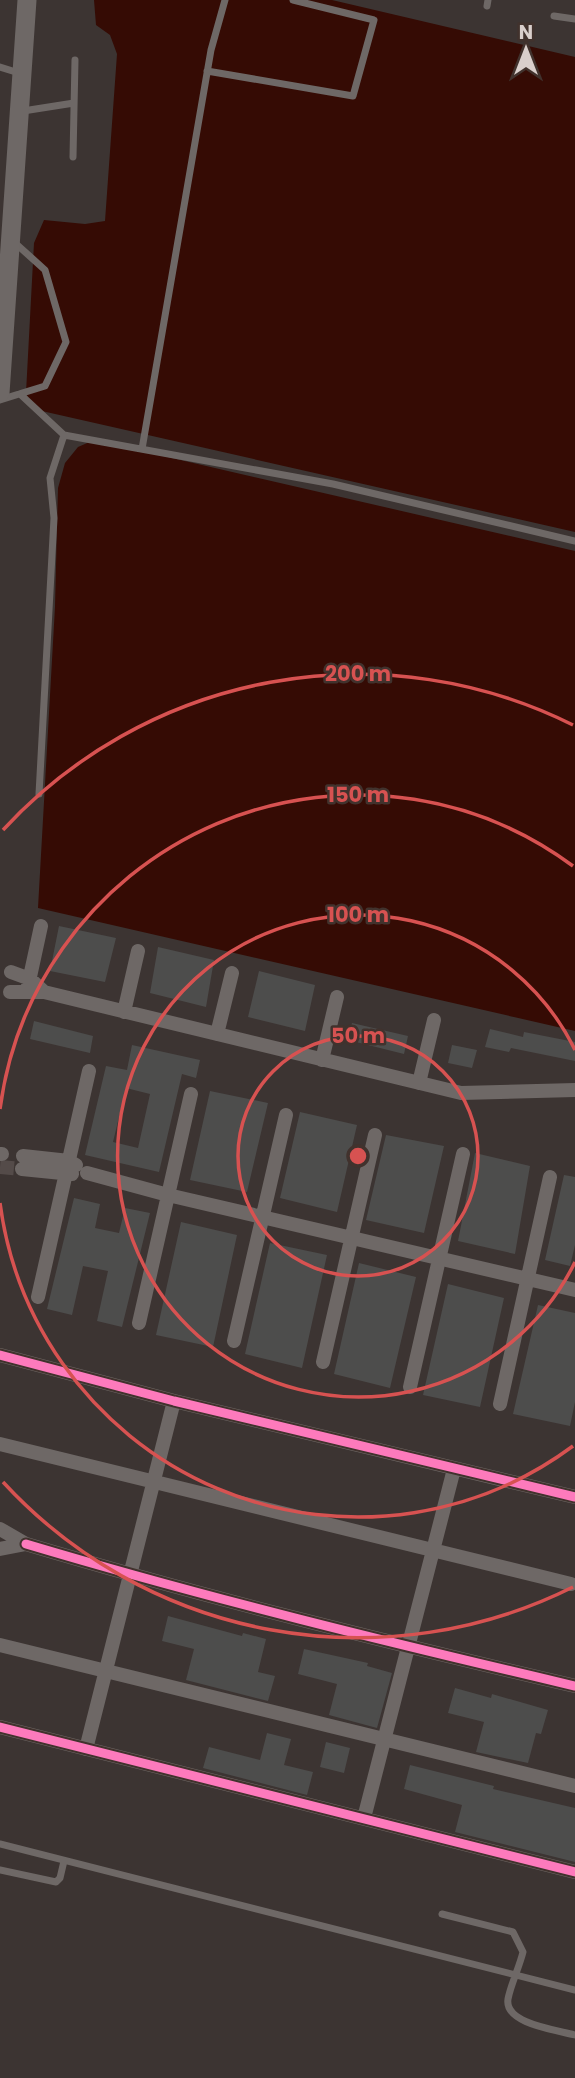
<svg xmlns="http://www.w3.org/2000/svg" width="575" height="2078" font-family="Poppins,sans-serif">
	<style>
		.water { fill: #350b04 }
		.building { fill: #4d4d4c; fill-rule: evenodd }
		.lines { fill: none; stroke-linecap: round; stroke-linejoin: round }
		.street-tunnel { stroke: #544b49; stroke-width: 14; stroke-dasharray: 14 7; stroke-linecap: butt }
		.lane { stroke: #6e6866; stroke-width: 7 }
		.street { stroke: #6e6866; stroke-width: 14 }
		.secondary { stroke: #6e6866; stroke-width: 19 }
		.cycleway-casing { stroke: #41322d; stroke-width: 13 }
		.cycleway { stroke: #fd7abc; stroke-width: 9 }
		.ring { fill: none; stroke: #d75251; stroke-width: 3.5 }
		.centre { fill: #d75251; stroke: #41322d; stroke-width: 3.5 }
		.ring-label { font-size: 21px; text-anchor: middle; font-weight: bold; fill: #d75251; stroke: #41322d; stroke-width: 5; stroke-linejoin: round; paint-order: stroke }
	</style>
	<rect width="100%" height="100%" fill="#3c3432"/>
	<path class="water" d="M94 0H332L575 57V532L33 409 26 393 34 243 44 220 85 224 105 221 117 54 110 35 96 25Z
		M94 440 575 551V1031L38 908 55 607 58 488 65 463 78 447Z"/>
	<path class="building" d="M59 926 116 938 105 982 50 971Z
		M158 947 214 960 206 1007 150 993Z
		M259 971 315 985 305 1031 248 1017Z
		M34 1021 93 1036 90 1053 30 1039Z
		M352 1023 408 1036 404 1054 348 1040Z
		M490 1029 523 1037 524 1032 575 1042V1061L511 1048 509 1052 485 1047Z
		M132 1045 200 1060 196 1078 182 1074 159 1172 85 1155 106 1066 127 1070ZM126 1088 150 1094 138 1148 113 1142Z
		M452 1045 477 1050 472 1068 448 1063Z
		M210 1091 268 1103 247 1192 190 1180Z
		M300 1112 357 1125 337 1212 280 1198Z
		M386 1135 444 1146 424 1233 366 1220Z
		M475 1153 530 1166 515 1254 458 1241Z
		M564 1175 575 1177V1245L570 1266 545 1260Z
		M74 1198 100 1204 95 1228 119 1233 125 1208 150 1213 122 1327 97 1321 108 1271 83 1266 72 1315 47 1309Z
		M181 1222 237 1235 213 1347 156 1335Z
		M270 1243 327 1255 302 1368 245 1354Z
		M359 1263 416 1277 390 1388 334 1374Z
		M448 1284 504 1298 480 1407 423 1395Z
		M538 1305 575 1313V1402L570 1426 513 1414Z
		M168 1616 242 1636 243 1633 266 1639 258 1672 275 1676 268 1701 186 1680 194 1649 162 1641Z
		M304 1649 368 1663 367 1666 392 1673 377 1728 329 1715 337 1684 298 1674Z
		M455 1688 491 1698 492 1694 548 1710 541 1734 536 1733 528 1763 476 1752 484 1722 448 1713Z
		M267 1733 291 1739 284 1765 313 1772 307 1795 203 1768 209 1747 260 1760Z
		M326 1742 350 1748 344 1773 320 1767Z
		M410 1765 494 1786 493 1789 575 1808V1862L455 1832 462 1805 404 1789Z"/>
	<g class="lines">
		<path class="street-tunnel" d="M0 1167 22 1169"/>
		<path class="lane" d="M487 6 488 0
			M554 16 575 19
			M0 67 19 73
			M207 71 353 96 374 20 293 0
			M23 111 74 103
			M73 157 75 60
			M20 394 64 435 50 478 54 518 39 794
			M0 400 45 386 66 342 45 270 14 242
			M64 435 333 484 575 541
			M142 449 211 50 225 0
			M0 1844 575 1990
			M0 1870 56 1882 60 1878 64 1861
			M442 1914 513 1932 523 1952C519 1968 511 1984 508 1999 504 2024 557 2030 575 2035"/>
		<path class="street" d="M28 986 41 926
			M10 992H44L30 979 11 972
			M44 992 461 1093 575 1090
			M124 1012 138 951
			M217 1034 232 973
			M322 1060 337 997
			M419 1083 434 1020
			M0 1154H2
			M23 1156 69 1161 76 1165
			M22 1169 72 1174
			M87 1173 168 1195 575 1290
			M38 1297 89 1071
			M139 1323 191 1094
			M234 1341 286 1115
			M0 1355 174 1401 575 1497
			M323 1362 375 1135
			M410 1387 463 1154
			M500 1404 550 1177
			M0 1444 571 1584
			M0 1529 26 1544 0 1549
			M26 1544C207 1598 391 1643 575 1686
			M0 1645 575 1786
			M0 1727 575 1872
			M86 1749 174 1401
			M364 1818 454 1469"/>
		<path class="secondary" d="M0 393 27 0"/>
		<defs>
			<path id="cycleway" d="M0 1355 174 1401 575 1497
				M26 1544C207 1598 391 1643 575 1686
				M0 1727 575 1872"/>
		</defs>
		<use href="#cycleway" class="cycleway-casing"/>
		<use href="#cycleway" class="cycleway"/>
	</g>
	<g class="ring">
		<circle cx="358" cy="1156" r="120"/>
		<path d="M575 1262A241 241 0 1 1 575 1050"/>
		<path d="M573 1446A361 361 0 0 1 0 1203M0 1109A361 361 0 0 1 573 866"/>
		<path d="M573 1587A482 482 0 0 1 3 1482M3 830A482 482 0 0 1 573 725"/>
	</g>
	<circle cx="358" cy="1156" r="10" class="centre"/>
	<g class="ring-label">
		<text x="358" y="681">200 m</text>
		<text x="358" y="802">150 m</text>
		<text x="358" y="922">100 m</text>
		<text x="358" y="1043">50 m</text>
	</g>
	<g transform="translate(526 49)" stroke="#41322d" stroke-width="5" paint-order="stroke">
	<path d="M0-5L12 26L0 18L-12 26Z" fill="#d9cfcc"/>
	<text y="-10" font-size="19" font-weight="bold" text-anchor="middle" fill="#d9cfcc">N</text>
	</g>
</svg>
